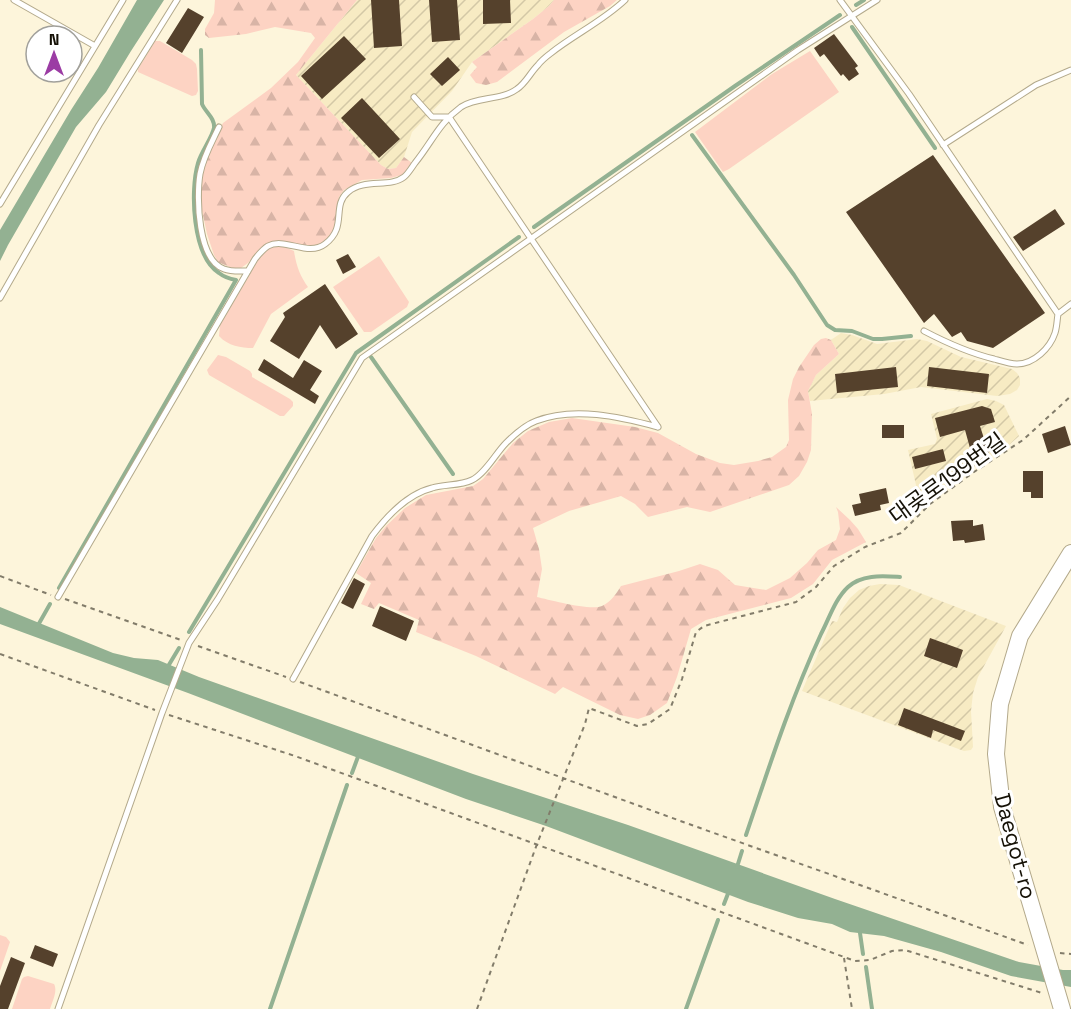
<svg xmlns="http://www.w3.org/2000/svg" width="1071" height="1009" font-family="'Space Grotesk','Noto Sans KR',sans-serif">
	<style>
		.industrial { fill: url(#industrial-furrows) }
		.forest { fill: url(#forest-firs) }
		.garden { fill: #fdd3c3 }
		.water { fill: #93b192 }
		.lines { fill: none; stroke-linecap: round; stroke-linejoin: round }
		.stream { stroke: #93b192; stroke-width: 4 }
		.building { fill: #55412c }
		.lane-casing { stroke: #b3a98b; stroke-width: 7 }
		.secondary-casing { stroke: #b3a98b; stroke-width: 18 }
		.path { stroke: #827c6a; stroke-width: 2; stroke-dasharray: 4.5 4.5; stroke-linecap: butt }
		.lane { stroke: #fff; stroke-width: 5 }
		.secondary { stroke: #fff; stroke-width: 16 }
		.labels { text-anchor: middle; stroke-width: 6; stroke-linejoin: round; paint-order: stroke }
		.street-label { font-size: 22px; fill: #151106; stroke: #fff }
	</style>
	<defs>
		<pattern id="industrial-furrows" width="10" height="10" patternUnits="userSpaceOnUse" patternTransform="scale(1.5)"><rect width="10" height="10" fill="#f7ebc3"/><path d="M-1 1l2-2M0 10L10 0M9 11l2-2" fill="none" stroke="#d3c8a6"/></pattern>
		<pattern id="forest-firs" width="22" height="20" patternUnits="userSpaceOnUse" patternTransform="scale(1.5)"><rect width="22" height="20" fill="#fdd3c3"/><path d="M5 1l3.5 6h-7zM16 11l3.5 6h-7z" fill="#d8b4a6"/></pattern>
	</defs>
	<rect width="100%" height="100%" fill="#fdf5db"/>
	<path class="industrial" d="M357 0H554L549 6 533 19 472 62 452 91 412 132 404 157 396 168 388 169 381 165 296 75Z
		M841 333 852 335 877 344 917 339 927 341 961 357 1012 369 1017 373 1020 378V385L1017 390 1010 394 997 396 921 387 884 394 810 401 808 391 816 375 839 354 831 340Z
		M987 399 996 401 1004 405 1019 436 1010 444 972 469 933 496 921 507 908 450 935 444 937 439 931 414Z
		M880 584 899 585 1006 626 978 677 973 693 971 711 973 747 971 750 964 751 802 691 832 621 837 622 843 608 850 598 859 590 869 586Z"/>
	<path class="forest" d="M215 0H357L296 75 381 165 388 169 396 168 404 157 412 163 402 175 391 178 362 180 344 190 339 197 335 232 321 245 303 246 267 244 261 248 248 263 241 268H232L218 262 214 255 207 234 201 206 200 176 207 151 223 123 271 88 298 62 315 38 311 33 275 27 246 34 209 38 205 35V29L214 13Z
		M554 0H617L610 6 564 32 497 82 486 85 476 83 470 75 477 67 472 62 533 19 549 6Z
		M826 338 831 340 839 354 816 375 808 391 812 414 811 450 807 462 799 476 789 485 710 512 687 507 648 517 635 504 621 496 569 511 533 528 539 549 542 569 537 597C550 600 591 611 602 606 611 602 616 594 621 586L679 571 700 564 718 570 735 585 766 590 790 578 807 563 818 550 836 540 840 529 838 512 836 507 850 520 858 529 866 542 832 560 813 584 791 598 706 620 691 629 677 677 667 703 650 715 638 719 620 715 563 687 555 694 476 656 416 632 419 620 379 603 374 609 361 604 371 583 356 573 376 538 386 526 405 508 426 495 473 486 483 479 513 443 528 431 549 422 572 418 635 427 658 433 696 454 720 463 734 465 758 461 772 457 786 447 789 440 788 400 793 379 799 367 814 345 821 339Z"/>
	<path class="garden" d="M155 41H160L192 60 196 64 197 69 198 91 196 95 192 96 138 72V69Z
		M810 51 839 92 729 169 723 172 695 132 772 74Z
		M276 247H285L294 251C296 265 300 276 308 287L271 314 253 348C241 348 228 346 219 336L220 325 261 255 269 248Z
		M379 256 409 302 407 307 371 332H364L333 287Z
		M218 355 226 357 250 371 252 374V377L290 399 293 402V406L284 416H280L209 375 207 370Z
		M0 935 6 937 10 942 0 971Z
		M28 976 54 984C58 991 52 1002 50 1009H12L22 979 24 977Z"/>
	<path class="water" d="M137 0H164L131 51 106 92 76 127 8 245 0 261V230L71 110 98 68Z
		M0 607 113 653 134 658 158 660 199 677 473 774 628 825 835 899 1019 962 1063 970H1071V987L1011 976 941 952 884 936 850 932 832 924 798 918 748 902 546 826 466 799 188 693 0 624Z"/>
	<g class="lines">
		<path class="stream" d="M856 5 864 0
			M852 27 935 148
			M692 135 794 275 827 325 835 330 852 331 873 339H882L911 336
			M534 227 735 86 840 15
			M371 357 453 474
			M59 588 236 280C230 279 224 277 219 273 192 256 190 190 198 163 201 152 212 138 214 128 215 118 206 113 202 104L201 50
			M37 627 50 604
			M189 632 356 353 519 237
			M167 668 179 648
			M352 773 359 754
			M746 835C769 767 791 699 821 634 829 619 835 599 848 587 862 574 883 576 900 577
			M737 867 742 851
			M724 904 729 891
			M860 933 863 954
			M866 967 872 1009
			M270 1009 347 785
			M686 1009 718 920"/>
	</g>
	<path class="building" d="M371 0H399L402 46 374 48Z
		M429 0H457L460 40 432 42Z
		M483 0H510L511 23 483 24Z
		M188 8 204 17 182 53 166 43Z
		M834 34 858 66 855 68 859 74 849 81 843 74 841 76 824 54 820 57 814 48Z
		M344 36 366 59 322 99 301 76Z
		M448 57 460 70 442 86 430 74Z
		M362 98 400 139 379 158 341 118Z
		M933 155 1045 313 993 348 967 341 961 332 952 337 934 314 924 323 846 212Z
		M1055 209 1065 224 1023 251 1013 237Z
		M348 254 356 267 343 274 336 260Z
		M325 284 358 334 336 349 320 325 299 359 270 341 285 317 283 313Z
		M264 359 293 378 304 360 322 371 310 390 319 396 315 404 258 370Z
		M896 367 898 387 837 393 835 374Z
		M929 367 989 374 987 393 927 386Z
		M982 406 991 409 995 422 980 426 989 454 973 459 965 430 940 437 935 418Z
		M882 425H904V438H882Z
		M1065 426 1071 445 1048 453 1042 434Z
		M943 449 946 461 915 469 912 457Z
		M1023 471H1043V498H1031V492H1023Z
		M886 488 889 503 880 505 881 510 855 516 852 505 861 503 859 494Z
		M973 520V526L983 524 985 540 965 543 964 540 953 541 951 521Z
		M354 578 365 584 353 609 341 603Z
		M380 606 414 621 406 641 372 626Z
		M930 638 963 650 957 668 924 656Z
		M904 708 965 731 961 741 933 730 931 738 898 725Z
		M35 945 58 954 53 967 30 958Z
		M11 957 25 963 8 1009H0V986Z"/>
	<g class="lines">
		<defs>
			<path id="lane" d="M14 0 95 46
				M840 0 909 94 1058 314 1071 304
				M414 97 432 117H449L658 427
				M219 127C212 142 203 157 200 174 196 198 198 260 224 269 232 272 240 271 248 271
				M943 145 1036 85 1071 70
				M0 204 123 0
				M0 298 99 125 177 0
				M924 331C947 343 969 353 994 359 1001 361 1010 364 1017 364 1034 364 1050 348 1055 333 1057 327 1057 320 1058 314
				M58 597 255 259C259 254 263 249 268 246 285 237 308 257 325 244 348 227 331 206 348 192 364 178 390 188 404 177 408 174 412 167 415 163 432 142 439 123 461 107 478 96 501 101 517 89 526 83 530 73 538 65 541 61 547 56 551 53 575 34 603 21 625 0
				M293 679 372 536C387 516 407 494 432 488 445 484 460 486 472 480 485 474 496 453 506 443 515 434 525 425 536 421 574 406 620 417 658 427
				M58 1009 162 713 189 643 218 599 362 358 798 50 877 0"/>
			<path id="secondary" d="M1062 1009 1002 807 996 754 1000 704 1020 636 1071 553"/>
		</defs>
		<use href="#lane" class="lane-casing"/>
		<use href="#secondary" class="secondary-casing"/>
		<path class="path" d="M0 576 51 595
			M65 599 181 640
			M198 646 286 677
			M0 654 155 710
			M300 682 686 823 1028 945
			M169 715 295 756 855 961 870 960 892 951 905 950 1042 993
			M1060 953 1071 954
			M844 958 852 1009
			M477 1009 537 844 585 724 589 708 637 726 648 724 670 709 682 679 696 632 704 626 796 602 816 587 834 566 865 547 901 533 930 504 974 472 1023 440 1071 396"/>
		<use href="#lane" class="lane"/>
		<use href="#secondary" class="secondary"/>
	</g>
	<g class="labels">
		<g class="street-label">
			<text transform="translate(947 478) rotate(-36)" y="8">대곶로199번길</text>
			<text transform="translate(1016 846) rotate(75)" y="8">Daegot-ro</text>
		</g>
	</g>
	<g transform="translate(54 54)"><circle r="28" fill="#ffffff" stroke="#a1a09b" stroke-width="1.5"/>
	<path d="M0-4.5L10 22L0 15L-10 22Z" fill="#9b3ca4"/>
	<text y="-9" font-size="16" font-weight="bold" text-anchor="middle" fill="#151106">N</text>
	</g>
</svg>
